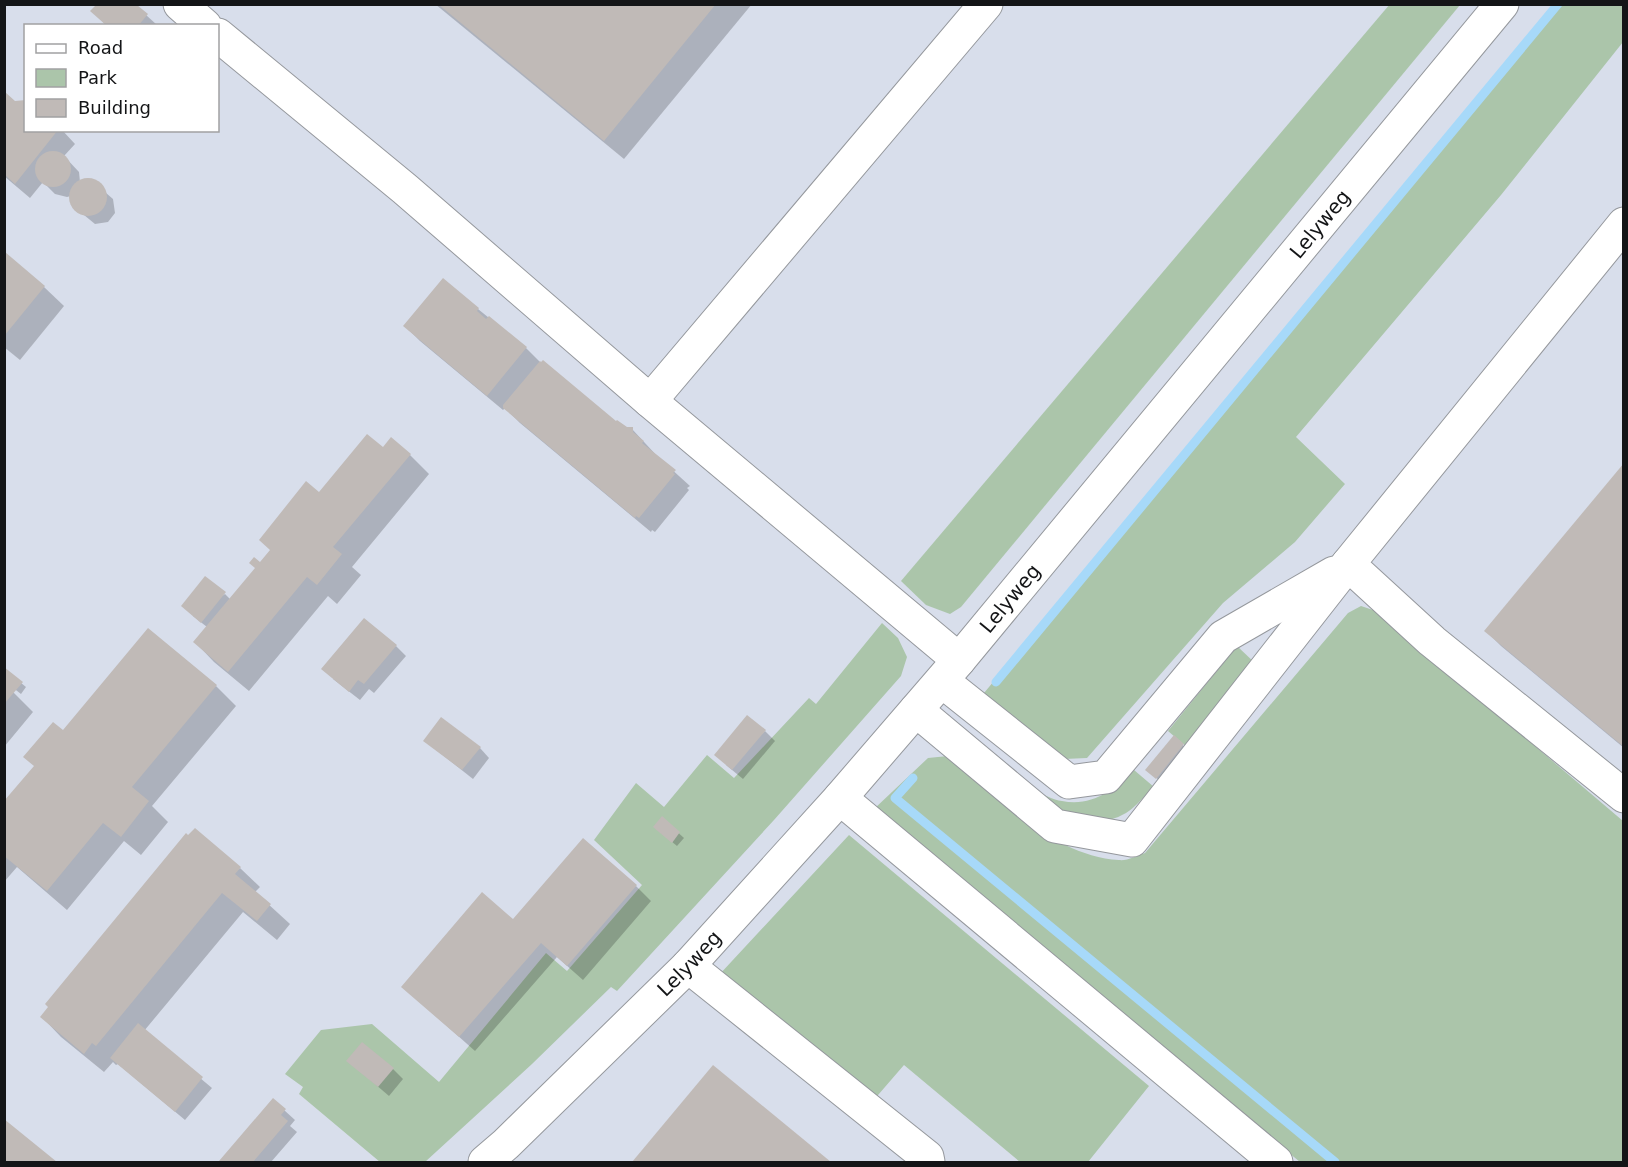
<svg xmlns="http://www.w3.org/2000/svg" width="1628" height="1167" font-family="'DejaVu Sans',sans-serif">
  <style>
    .built { fill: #d8deeb; fill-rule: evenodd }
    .green { fill: #abc5aa }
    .shadow { fill: #0003 }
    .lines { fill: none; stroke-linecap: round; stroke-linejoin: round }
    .stream { stroke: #a7d9f9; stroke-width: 9 }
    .building { fill: #c0bab7 }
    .minor-casing { stroke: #95989d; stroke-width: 35 }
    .minor { stroke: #fff; stroke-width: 33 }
    .labels { text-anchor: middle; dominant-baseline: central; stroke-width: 6; stroke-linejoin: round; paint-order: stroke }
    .street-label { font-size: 20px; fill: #141517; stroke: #fff }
  </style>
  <rect width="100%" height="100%" fill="#e8ebf0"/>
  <!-- built -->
  <path class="built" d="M5 5H1623V1162H5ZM26 26H218V130H26Z"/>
  <!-- green -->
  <g class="green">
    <polygon points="1390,4 1460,5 961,607 950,614 926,605 901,581"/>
    <polygon points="1558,5 1623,5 1623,42 1501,195 1296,437 1345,484 1295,542 1223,603 1087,758 1064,759 1001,713 984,693"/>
    <path d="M1361 606 1376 611 1623 821V1162H1300L874 809 928 758 948 756C997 796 1053 856 1119 860 1127 861 1137 856 1145 853L1348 613Z"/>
    <polygon points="882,623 898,638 907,657 901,676 774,820 617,991 611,987 532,1064 425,1162 380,1162 299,1094 303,1087 285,1074 321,1030 372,1024 439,1082 546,953 567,971 642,885 594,840 636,783 664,807 707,755 734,778 809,698 816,704"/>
    <polygon points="1237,646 1257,665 1188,748 1168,731"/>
    <path d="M1134 770 1154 787C1145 795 1136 807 1126 813 1091 833 1063 815 1035 791 1043 794 1053 800 1062 801 1092 807 1114 790 1134 770Z"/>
    <polygon points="849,835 1149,1086 1088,1162 1020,1162 904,1065 872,1102 719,975"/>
  </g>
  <!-- shadow -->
  <g class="shadow">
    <polygon points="98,4 134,4 157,25 107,26 92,11"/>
    <polygon points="435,4 752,4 624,159"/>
    <polygon points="4,94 15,102 26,130 62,130 75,144 64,156 79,172 80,182 91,180 113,199 115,213 108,222 95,224 73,206 71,196 67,197 55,194 43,182 30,198 4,176"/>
    <polygon points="4,254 44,287 64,306 20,360 4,347"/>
    <polygon points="478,309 526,348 542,364 616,423 627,429 632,429 658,457 690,486 687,488 689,490 655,532 652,530 651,532 520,423 505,408 503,410 420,341 405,326"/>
    <polygon points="384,449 410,455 429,474 352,567 361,575 337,604 328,596 249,691 214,662 195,642 207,627 193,616 225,594 230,599 319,494"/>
    <polygon points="1624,466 1624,748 1501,646 1486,631"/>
    <polygon points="396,646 406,656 374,693 369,689 360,700 333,679"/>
    <polygon points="4,669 26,687 21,694 12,687 10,689 33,712 4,747"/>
    <polygon points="216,686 236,706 152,806 168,822 141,855 124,841 67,910 17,867 4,882 4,803"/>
    <polygon points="765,731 775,741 743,779 726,765"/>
    <polygon points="1174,737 1188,750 1161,782 1152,774"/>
    <polygon points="425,741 480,748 489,758 473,779"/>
    <polygon points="662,818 684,838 677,846 660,832"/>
    <polygon points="240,868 260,887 255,892 290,924 277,940 243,912 144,1031 212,1088 185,1120 118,1064 116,1065 113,1062 104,1072 61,1037 42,1017"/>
    <polygon points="636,886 651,901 583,980 557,957 475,1051 403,987 513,921"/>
    <polygon points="348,1061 393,1069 403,1079 389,1096"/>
    <polygon points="713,1067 829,1162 634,1162"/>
    <polygon points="273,1100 295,1120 290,1126 297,1132 271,1162 223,1162 221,1160"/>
    <polygon points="4,1121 55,1162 4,1162"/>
  </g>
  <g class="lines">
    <!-- stream -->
    <g class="stream">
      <polyline points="996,682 1558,4"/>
      <polyline points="913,778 895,798 1335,1162"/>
    </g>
  </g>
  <!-- building -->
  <g class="building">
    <polygon points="438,4 716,4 604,141"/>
    <polygon points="96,5 137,5 148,14 138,26 107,26 90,11"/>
    <polygon points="5,92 15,101 26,100 26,130 58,130 15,184 5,175"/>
    <circle cx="53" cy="169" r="18"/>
    <circle cx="88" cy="197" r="19"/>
    <polygon points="5,252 45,286 5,335"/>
    <polygon points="443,278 479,308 477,311 486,319 489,316 527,347 487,396 403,326"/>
    <polygon points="543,360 616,421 617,420 627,427 633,427 633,432 644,441 642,443 676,470 673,473 675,474 639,518 636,516 635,518 503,408 503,405 540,361 541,362"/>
    <polygon points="367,434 383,447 391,437 411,454 333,547 342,554 317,585 307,577 228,672 193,642 255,568 249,563 254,557 260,562 270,550 259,540 306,481 319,492"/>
    <polygon points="1624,463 1624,747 1484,631"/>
    <polygon points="205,576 226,592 201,623 181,606"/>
    <polygon points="364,618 397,645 364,684 358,680 349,692 321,669"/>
    <polygon points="148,628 217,685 132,787 149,801 121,837 103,823 47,891 4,856 4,801 34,766 23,757 53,722 63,730"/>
    <polygon points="4,667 23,682 4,704"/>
    <polygon points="747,715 766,730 732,770 714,755"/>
    <polygon points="441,717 481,747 462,770 423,741"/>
    <polygon points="1174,735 1184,744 1156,779 1145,770"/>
    <polygon points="662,816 680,832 672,843 653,827"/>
    <polygon points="195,828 241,867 235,874 271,904 257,921 222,893 96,1046 92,1043 84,1054 40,1017 48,1007 45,1004 186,833 188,835"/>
    <polygon points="583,838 637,885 567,966 541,943 459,1037 401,987 482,892 513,919"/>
    <polygon points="138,1023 203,1077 175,1112 110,1058"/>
    <polygon points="362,1042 394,1068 378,1087 346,1061"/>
    <polygon points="713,1065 831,1162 632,1162"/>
    <polygon points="273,1098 286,1109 281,1115 288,1121 253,1162 222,1162 219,1161"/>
    <polygon points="4,1119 57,1162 4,1162"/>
  </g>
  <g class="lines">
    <!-- minor casing -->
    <g class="minor-casing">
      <g id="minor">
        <polyline points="180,4 205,26"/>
        <polyline points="218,35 405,189 650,401 959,660"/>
        <polyline points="1624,224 1348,564 1432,641 1624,796"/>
        <polyline points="650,401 986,4"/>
        <polyline points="942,681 1069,782 1106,777 1223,637 1334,573"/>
        <polyline points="916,710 1055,826 1132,840 1348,564"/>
        <polyline points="840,798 1276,1162"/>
        <polyline points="688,966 927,1157 928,1162"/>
        <path id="s1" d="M485 1162 506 1144 688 966 840 798 959 660 1502 4"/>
      </g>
    </g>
    <!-- minor -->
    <use href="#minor" class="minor"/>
  </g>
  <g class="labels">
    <!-- street labels -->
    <g class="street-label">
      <text stroke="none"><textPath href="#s1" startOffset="1257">Lelyweg</textPath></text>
      <text stroke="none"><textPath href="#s1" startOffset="771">Lelyweg</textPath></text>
      <text stroke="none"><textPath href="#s1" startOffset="285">Lelyweg</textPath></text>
    </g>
  </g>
  <!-- border -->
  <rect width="1628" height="1167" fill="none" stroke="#141517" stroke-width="12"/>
  <!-- legend -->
  <rect x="24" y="24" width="195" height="108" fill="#ffffff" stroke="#a1a1a2" stroke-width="1.5"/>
  <rect x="36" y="44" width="30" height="9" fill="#ffffff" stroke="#a1a1a2" stroke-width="1.5"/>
  <text x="78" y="54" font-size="18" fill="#141517">Road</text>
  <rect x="36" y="69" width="30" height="18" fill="#abc5aa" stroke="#a1a1a2" stroke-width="1.5"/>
  <text x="78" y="84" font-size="18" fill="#141517">Park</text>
  <rect x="36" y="99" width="30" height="18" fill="#c0bab7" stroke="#a1a1a2" stroke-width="1.5"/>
  <text x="78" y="114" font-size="18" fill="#141517">Building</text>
</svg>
